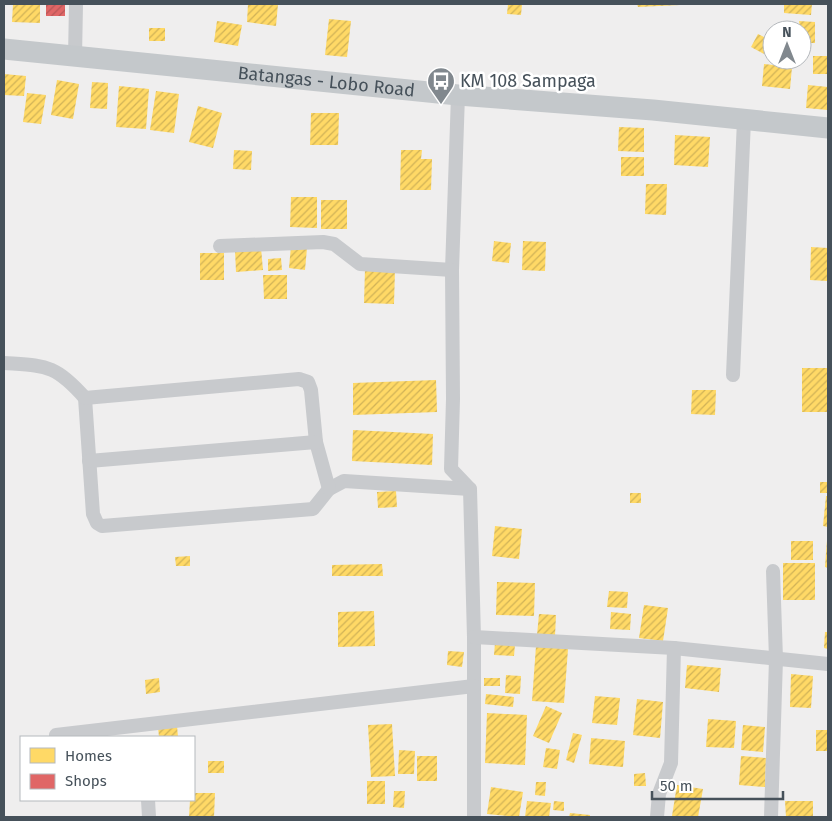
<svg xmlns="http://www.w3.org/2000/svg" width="832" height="821" font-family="'Fira Sans',sans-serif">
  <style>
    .homes { fill: url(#homes-hatch) }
    .shops { fill: url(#shops-hatch) }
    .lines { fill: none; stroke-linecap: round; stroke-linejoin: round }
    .street { stroke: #c8cacd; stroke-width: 14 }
    .primary { stroke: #c4c8cb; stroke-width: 21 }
    .labels { text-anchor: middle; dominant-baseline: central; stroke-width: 5; stroke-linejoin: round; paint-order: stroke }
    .poi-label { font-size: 18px; fill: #46515a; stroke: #fff; text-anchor: start }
    .street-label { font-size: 18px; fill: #46515a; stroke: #fff }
  </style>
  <defs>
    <pattern id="homes-hatch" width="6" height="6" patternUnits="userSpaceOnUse" patternTransform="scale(1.25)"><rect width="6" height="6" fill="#ffd966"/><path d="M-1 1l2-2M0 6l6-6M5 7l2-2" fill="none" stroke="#d0b257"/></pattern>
    <pattern id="shops-hatch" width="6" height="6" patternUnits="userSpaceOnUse" patternTransform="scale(1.25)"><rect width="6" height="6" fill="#e06666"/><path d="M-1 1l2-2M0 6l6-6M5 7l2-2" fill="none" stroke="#b75657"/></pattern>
  </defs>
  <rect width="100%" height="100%" fill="#efeeee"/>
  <!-- homes -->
  <g class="homes">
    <polygon points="13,4 40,4 40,23 12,22"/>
    <polygon points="248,4 278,4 276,26 247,22"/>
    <polygon points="508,4 522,4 521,15 507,14"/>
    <polygon points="637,4 680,4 680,5 638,7"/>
    <polygon points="784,4 812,4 811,15 784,13"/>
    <polygon points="329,19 351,21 347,57 325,55"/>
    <polygon points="217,21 242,25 238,46 214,42"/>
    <polygon points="799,21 815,22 815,43 802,43"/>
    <rect x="149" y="28" width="16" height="13"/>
    <polygon points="758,34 772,41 772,48 768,56 751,47"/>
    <rect x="813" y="56" width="15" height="18"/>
    <polygon points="764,64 792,67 790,89 762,86"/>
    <polygon points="4,74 26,76 24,96 4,95"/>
    <polygon points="57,80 79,84 73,119 51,115"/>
    <polygon points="92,82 108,83 107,109 90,108"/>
    <polygon points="808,85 828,87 828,110 806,108"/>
    <polygon points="119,86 149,89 146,129 116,127"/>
    <polygon points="156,91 179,94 174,133 150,130"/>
    <polygon points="27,93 46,95 41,124 23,122"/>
    <polygon points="198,106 222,113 213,148 189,142"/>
    <polygon points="311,113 339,113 338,145 310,145"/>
    <polygon points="619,127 644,128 644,152 618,151"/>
    <polygon points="675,135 710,137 708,167 674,165"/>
    <polygon points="234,150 252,151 251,170 233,169"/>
    <polygon points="401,150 422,150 421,159 432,159 431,190 400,190"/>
    <rect x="621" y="157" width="23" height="19"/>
    <polygon points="646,184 667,184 666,215 645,214"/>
    <polygon points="291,197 317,197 317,228 290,227"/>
    <rect x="321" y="200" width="26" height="29"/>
    <polygon points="494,241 511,243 509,263 492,261"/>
    <polygon points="523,241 546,242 545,271 522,270"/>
    <polygon points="291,246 307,248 305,270 289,268"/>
    <polygon points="811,247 828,248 827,281 810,280"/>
    <polygon points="261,248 263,270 236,272 235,250"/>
    <rect x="200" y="253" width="24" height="27"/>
    <polygon points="281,258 282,270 268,271 268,259"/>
    <polygon points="365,269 395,270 394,304 364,303"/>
    <polygon points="263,275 287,275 287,299 264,299"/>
    <rect x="802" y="368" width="26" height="44"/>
    <polygon points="436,380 437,412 353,415 353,383"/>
    <polygon points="692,390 716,390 715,415 691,414"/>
    <polygon points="353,430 433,434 432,465 352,461"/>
    <rect x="820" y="482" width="8" height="11"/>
    <polygon points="396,491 397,507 378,508 377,492"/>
    <rect x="630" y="493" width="11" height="10"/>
    <polygon points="826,496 828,496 828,527 823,526"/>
    <polygon points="495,526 522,529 519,559 492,556"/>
    <polygon points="827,540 828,540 828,568 825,567"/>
    <rect x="791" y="541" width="22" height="19"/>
    <polygon points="190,556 190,566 176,566 175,557"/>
    <rect x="783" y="563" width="32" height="37"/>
    <polygon points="382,564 383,576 332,576 332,565"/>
    <polygon points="497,582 535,583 534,616 496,615"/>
    <polygon points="609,591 628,592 627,608 607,607"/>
    <polygon points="644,605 668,608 663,641 639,638"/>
    <polygon points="374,611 375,646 338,647 338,612"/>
    <polygon points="611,612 631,614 630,630 610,629"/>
    <polygon points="539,614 556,615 555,636 537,635"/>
    <polygon points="825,632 828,632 828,649 824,648"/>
    <polygon points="495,643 515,644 514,656 494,655"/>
    <polygon points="536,646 568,649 564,703 532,701"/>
    <polygon points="448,651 464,652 462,667 447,665"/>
    <polygon points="687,665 721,668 719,692 685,688"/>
    <polygon points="791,674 813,676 811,708 790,707"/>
    <polygon points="506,675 521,676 520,694 505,693"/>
    <polygon points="159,678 160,692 146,694 145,680"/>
    <rect x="484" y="678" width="16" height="8"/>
    <polygon points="486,694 514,697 513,707 485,704"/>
    <polygon points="595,696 620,698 617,725 592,723"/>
    <polygon points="637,699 663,702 660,738 633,735"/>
    <polygon points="546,706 562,713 549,743 533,736"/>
    <polygon points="487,713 527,715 525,765 485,763"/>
    <polygon points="708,719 736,721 734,748 706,747"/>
    <polygon points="392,724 395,776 371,777 368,725"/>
    <polygon points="743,725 765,727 763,752 741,750"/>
    <polygon points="177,726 178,737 159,737 158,727"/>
    <rect x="816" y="730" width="12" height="21"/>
    <polygon points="573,733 582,735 574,763 566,760"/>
    <polygon points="591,738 625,741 623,767 589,764"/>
    <polygon points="546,748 560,750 557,769 543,767"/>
    <polygon points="399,750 415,751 414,774 398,774"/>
    <rect x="417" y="756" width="20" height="25"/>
    <polygon points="741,756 766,758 765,787 739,785"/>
    <rect x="208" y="761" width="16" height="12"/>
    <polygon points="645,773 646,786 634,786 634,774"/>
    <rect x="367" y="781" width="18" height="23"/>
    <polygon points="536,782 546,782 545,796 535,795"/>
    <polygon points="677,785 703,789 698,817 672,816"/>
    <polygon points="491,787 523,792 519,817 487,814"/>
    <polygon points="394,791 405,791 404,808 393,807"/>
    <polygon points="194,793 215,793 214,817 189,817 190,800 194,800"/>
    <polygon points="527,801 551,803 549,817 525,817"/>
    <polygon points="554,801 564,802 564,811 553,810"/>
    <polygon points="785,801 813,801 813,817 786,817"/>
    <polygon points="570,813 590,815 590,817 569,817"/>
  </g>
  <!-- shops -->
  <rect class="shops" x="46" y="4" width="19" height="12"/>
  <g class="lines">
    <!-- street -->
    <g class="street">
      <polyline points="75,57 76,4"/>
      <polyline points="458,95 452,270 453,399 451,469 470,489 474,637 474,817"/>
      <polyline points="220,246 323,242 334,244 360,264 452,270"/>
      <path d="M4 363C46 366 55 364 85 398L93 514 97 523 102 526 313 509 329 489 344 481 470 489"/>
      <polyline points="733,375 744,120"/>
      <polyline points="85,398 299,379 308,382 311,390 316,442 329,489"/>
      <polyline points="89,461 316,442"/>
      <polyline points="474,637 674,648 828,664"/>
      <polyline points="56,735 474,686"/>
      <polyline points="148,800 149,817"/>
      <polyline points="657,817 659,794 671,763 674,648"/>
      <polyline points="771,817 776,659 773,571"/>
    </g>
    <!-- primary -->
    <path class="primary" id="s1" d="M4 49 458 95 653 110 828 128"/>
  </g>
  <!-- icons -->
  <defs>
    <g id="bus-pin" transform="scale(1.4375)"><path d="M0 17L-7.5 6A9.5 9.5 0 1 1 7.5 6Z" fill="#81888e" stroke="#fff"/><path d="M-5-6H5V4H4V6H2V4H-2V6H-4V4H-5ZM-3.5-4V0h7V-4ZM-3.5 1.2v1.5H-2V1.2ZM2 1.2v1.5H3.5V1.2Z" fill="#fff"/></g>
  </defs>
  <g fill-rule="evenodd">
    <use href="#bus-pin" x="441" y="81"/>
  </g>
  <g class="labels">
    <!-- poi labels -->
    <g class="poi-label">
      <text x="460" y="81">KM 108 Sampaga</text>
    </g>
    <!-- street labels -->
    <g class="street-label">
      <text stroke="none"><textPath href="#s1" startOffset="324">Batangas - Lobo Road</textPath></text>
    </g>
  </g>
  <!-- border -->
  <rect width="832" height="821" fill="none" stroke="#46515a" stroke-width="10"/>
  <!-- legend -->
  <rect x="20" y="736" width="175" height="65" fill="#ffffff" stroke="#b5b9bd"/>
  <rect x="30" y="748" width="25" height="15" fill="#ffd966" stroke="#b5b9bd"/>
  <text x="65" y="761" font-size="15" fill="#46515a">Homes</text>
  <rect x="30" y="774" width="25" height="15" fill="#e06666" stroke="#b5b9bd"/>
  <text x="65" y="786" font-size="15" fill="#46515a">Shops</text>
  <!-- north arrow -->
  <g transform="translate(787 45)"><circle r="24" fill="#ffffff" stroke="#b5b9bd"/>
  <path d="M0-4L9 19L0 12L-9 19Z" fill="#81888e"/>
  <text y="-8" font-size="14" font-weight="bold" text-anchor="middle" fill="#46515a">N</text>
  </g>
  <!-- scale -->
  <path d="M652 791v8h131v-8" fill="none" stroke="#46515a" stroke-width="2.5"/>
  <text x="660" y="791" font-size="15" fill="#46515a" stroke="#ffffff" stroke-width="4" paint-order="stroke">50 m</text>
</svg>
